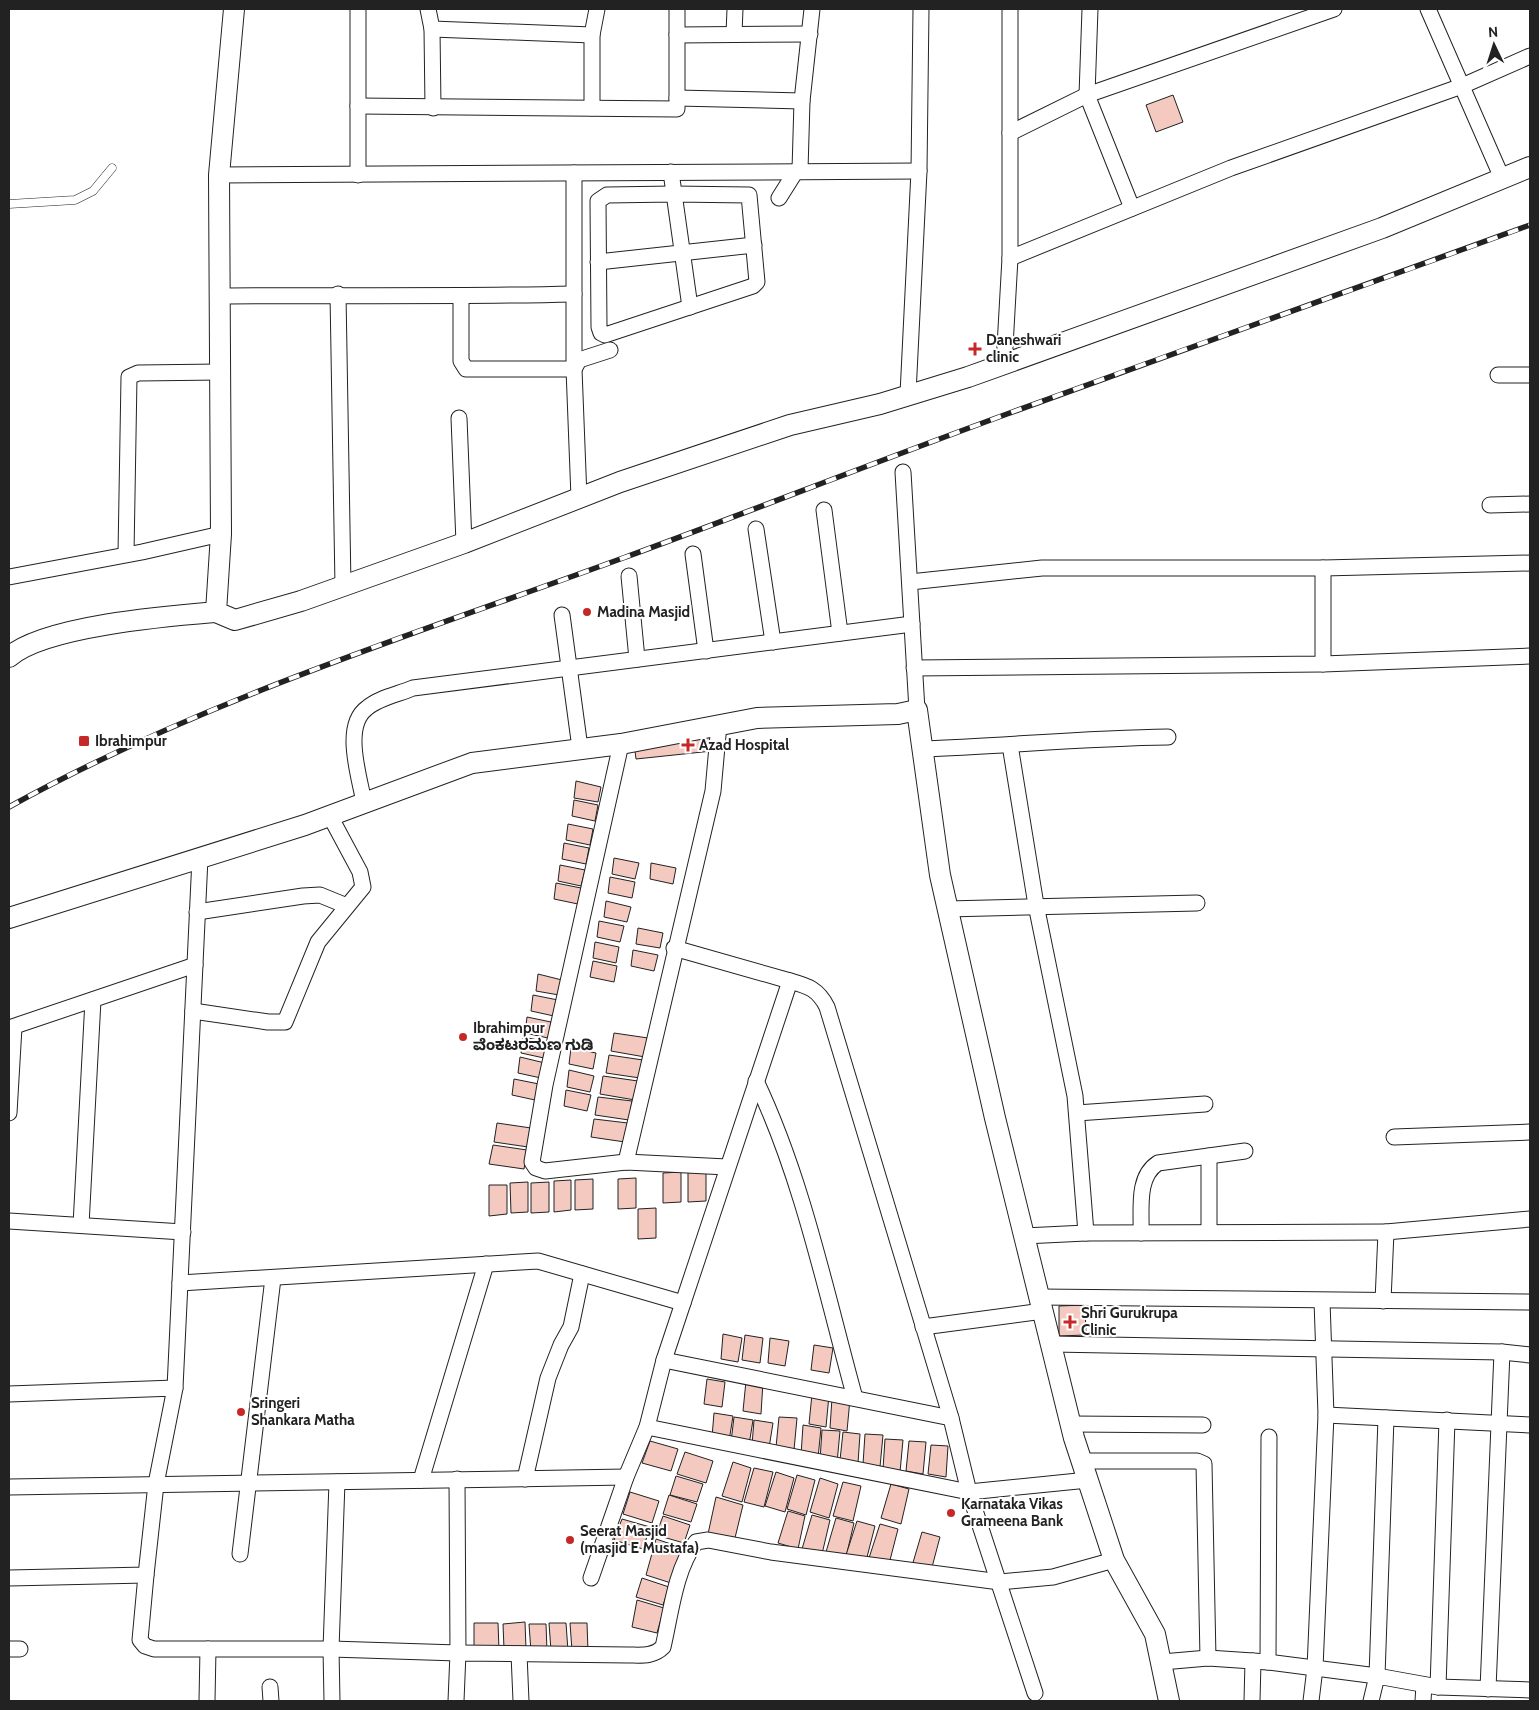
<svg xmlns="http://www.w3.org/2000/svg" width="1539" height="1710" font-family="Cabin,'Noto Sans Kannada',sans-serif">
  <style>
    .building { fill: #f3c9c0; stroke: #222 }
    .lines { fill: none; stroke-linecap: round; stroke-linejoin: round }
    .lane-casing { stroke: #222; stroke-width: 9 }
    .street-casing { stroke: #222; stroke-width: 17 }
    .secondary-casing { stroke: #222; stroke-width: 22 }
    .lane { stroke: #fff; stroke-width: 8 }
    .street { stroke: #fff; stroke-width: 15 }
    .secondary { stroke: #fff; stroke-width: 20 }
    .rail-casing { stroke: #222; stroke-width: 5.5 }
    .rail { stroke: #fff; stroke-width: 4; stroke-dasharray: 11; stroke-linecap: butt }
    .poi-dot { fill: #c62828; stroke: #fff; stroke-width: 2 }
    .labels { text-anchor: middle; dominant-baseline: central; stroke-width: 4; stroke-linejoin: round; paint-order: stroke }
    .poi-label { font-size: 15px; font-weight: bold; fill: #222; stroke: #fff; text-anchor: start }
  </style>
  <rect width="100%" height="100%" fill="#fff"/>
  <!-- building -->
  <g class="building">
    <polygon points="1173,95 1183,122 1156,132 1146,105"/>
    <polygon points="710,734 712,751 636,759 634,743"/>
    <polygon points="576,781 601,787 598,802 574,798"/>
    <polygon points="574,800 598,805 595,821 572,816"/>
    <polygon points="568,824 593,829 590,845 566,840"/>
    <polygon points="564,843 589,848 586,864 562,859"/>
    <polygon points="614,858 639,863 635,879 612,874"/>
    <polygon points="651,863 676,868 673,884 650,879"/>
    <polygon points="560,865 585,870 581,886 558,881"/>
    <polygon points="610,877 635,882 632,898 608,893"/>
    <polygon points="556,883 581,888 578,904 554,899"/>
    <polygon points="606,901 631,907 627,922 604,917"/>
    <polygon points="599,921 624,926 620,942 597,937"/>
    <polygon points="638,928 663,933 660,948 636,944"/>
    <polygon points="595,942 619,947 616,963 593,958"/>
    <polygon points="633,950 658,955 654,971 631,966"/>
    <polygon points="593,961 617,966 614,982 590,977"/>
    <polygon points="538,974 562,980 559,995 536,991"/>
    <polygon points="533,995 558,1000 554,1016 531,1011"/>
    <polygon points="527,1017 551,1022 548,1038 525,1033"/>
    <polygon points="614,1033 648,1038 645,1057 611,1051"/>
    <polygon points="523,1037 548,1042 544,1058 521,1053"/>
    <polygon points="571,1048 596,1053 593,1069 569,1064"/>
    <polygon points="609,1055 643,1060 640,1078 606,1073"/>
    <polygon points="520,1057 545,1063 541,1078 518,1073"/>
    <polygon points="569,1070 594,1076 590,1092 567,1087"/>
    <polygon points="603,1076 638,1081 635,1100 600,1094"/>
    <polygon points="514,1079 539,1084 535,1100 512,1095"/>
    <polygon points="566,1090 591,1095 587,1111 564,1106"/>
    <polygon points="598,1097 632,1101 629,1120 595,1115"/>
    <polygon points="594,1119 628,1123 625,1142 591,1137"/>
    <polygon points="497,1123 531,1128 528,1147 494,1142"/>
    <polygon points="493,1145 527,1150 524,1169 489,1164"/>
    <polygon points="706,1171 706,1201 688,1202 688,1172"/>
    <polygon points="681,1172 681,1202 663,1203 663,1173"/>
    <polygon points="636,1178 636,1208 618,1209 618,1179"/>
    <polygon points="593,1179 593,1209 575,1210 575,1180"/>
    <polygon points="571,1180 571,1210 554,1212 554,1181"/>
    <polygon points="528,1182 528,1212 511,1213 510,1183"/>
    <polygon points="549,1182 549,1212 531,1213 531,1183"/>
    <polygon points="489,1185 507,1185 507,1214 489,1216"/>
    <polygon points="656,1208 656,1238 638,1239 638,1209"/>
    <polygon points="1085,1305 1086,1335 1059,1336 1059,1306"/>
    <polygon points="723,1334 742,1338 738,1362 721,1359"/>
    <polygon points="745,1335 763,1338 760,1363 742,1360"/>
    <polygon points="770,1338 789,1341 785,1366 768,1363"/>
    <polygon points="814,1345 833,1348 829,1373 811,1370"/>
    <polygon points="707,1379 725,1382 722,1407 704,1404"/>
    <polygon points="746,1381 763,1382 761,1414 743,1411"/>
    <polygon points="812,1394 829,1395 826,1427 809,1424"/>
    <polygon points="832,1398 850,1399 847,1431 830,1428"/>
    <polygon points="714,1413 733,1416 729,1441 712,1437"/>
    <polygon points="734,1417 753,1420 749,1445 731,1442"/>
    <polygon points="779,1417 797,1418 794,1450 776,1447"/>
    <polygon points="754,1420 773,1423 769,1448 752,1445"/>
    <polygon points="803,1425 821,1428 818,1458 801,1455"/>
    <polygon points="822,1430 840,1431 837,1463 820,1460"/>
    <polygon points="843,1432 860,1434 858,1463 840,1460"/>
    <polygon points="865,1434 883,1435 880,1467 863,1464"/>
    <polygon points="885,1439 903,1440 900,1472 883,1469"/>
    <polygon points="650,1441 678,1449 671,1471 642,1463"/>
    <polygon points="909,1441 926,1442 923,1474 906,1471"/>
    <polygon points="931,1445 948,1446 946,1477 928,1474"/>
    <polygon points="685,1452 713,1461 706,1483 677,1474"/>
    <polygon points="733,1462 751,1468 742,1502 722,1496"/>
    <polygon points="754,1468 773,1472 764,1507 744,1502"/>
    <polygon points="776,1472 794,1478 785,1512 765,1506"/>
    <polygon points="797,1475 815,1480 806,1515 787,1509"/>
    <polygon points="676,1476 703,1484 697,1502 670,1495"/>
    <polygon points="820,1478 838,1484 829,1518 810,1512"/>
    <polygon points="843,1482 861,1486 853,1521 833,1516"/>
    <polygon points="891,1484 909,1489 901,1524 881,1518"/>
    <polygon points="630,1492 659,1501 652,1523 623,1514"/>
    <polygon points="669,1495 697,1504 691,1522 663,1514"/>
    <polygon points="716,1497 743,1505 734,1542 708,1534"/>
    <polygon points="788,1511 805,1516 798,1549 778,1543"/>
    <polygon points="812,1515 830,1520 822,1554 802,1549"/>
    <polygon points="663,1516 690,1525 684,1543 656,1535"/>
    <polygon points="836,1518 854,1523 846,1557 826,1552"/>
    <polygon points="622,1519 650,1527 643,1549 614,1540"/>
    <polygon points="857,1521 875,1526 866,1561 846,1555"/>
    <polygon points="880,1524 898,1529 889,1564 869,1558"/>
    <polygon points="922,1532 940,1537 931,1571 912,1566"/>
    <polygon points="656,1539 683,1548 671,1583 646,1575"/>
    <polygon points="642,1578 669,1587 663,1605 636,1597"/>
    <polygon points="637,1600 664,1608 657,1633 632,1627"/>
    <polygon points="525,1622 526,1649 504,1649 503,1624"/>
    <polygon points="474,1623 498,1623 499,1650 474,1649"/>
    <polygon points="549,1623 566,1623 568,1651 551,1651"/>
    <polygon points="570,1623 587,1623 588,1651 572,1651"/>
    <polygon points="529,1624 546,1624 547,1651 531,1652"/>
  </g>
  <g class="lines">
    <!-- lane casing -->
    <g class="lane-casing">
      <polyline id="lane" points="9,204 75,200 93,191 112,168"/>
    </g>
    <!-- street casing -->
    <g class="street-casing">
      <g id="street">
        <polyline points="358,9 358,175"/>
        <polyline points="428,9 432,29 433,108"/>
        <polyline points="1090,9 1087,95 1132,208"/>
        <polyline points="1428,9 1502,178"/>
        <polyline points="432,29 592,35"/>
        <polyline points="734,34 735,9"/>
        <polyline points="677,35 810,34"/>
        <polyline points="677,98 802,101"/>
        <polyline points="358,106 677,109 677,9"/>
        <polyline points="592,108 592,35 597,9"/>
        <polyline points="1010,133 1087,95 1334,9"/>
        <polyline points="671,172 690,307"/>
        <polyline points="574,173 574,369 579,498"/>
        <polyline points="219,175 919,171"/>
        <polygon points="673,194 749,195 757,282 753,286 605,335 601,333 599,327 598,201 607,195"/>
        <polyline points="779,198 796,171 800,170 802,101 812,9"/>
        <polyline points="1010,258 1231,168 1462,86 1530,56"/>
        <polyline points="598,262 754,245"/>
        <polyline points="338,294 343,586"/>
        <path d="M220 296C338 295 456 297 574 294"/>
        <polyline points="461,297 461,361 466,369 574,369 579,360 610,350"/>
        <polyline points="1004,364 1010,258 1010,9"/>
        <polyline points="1498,375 1530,375"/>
        <polyline points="908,394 919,171 921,9"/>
        <polyline points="459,418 464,543"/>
        <polyline points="903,472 917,710"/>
        <polyline points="1490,505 1530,504"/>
        <polyline points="824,510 840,633"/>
        <polyline points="756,529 773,642"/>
        <polyline points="126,554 129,377 138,373 220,372"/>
        <polyline points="693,554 706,651"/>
        <polyline points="629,576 637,659"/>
        <polyline points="9,577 142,552 221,534"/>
        <polyline points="910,582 1042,568 1323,568 1530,563"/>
        <polyline points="562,615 580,748"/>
        <polyline points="1323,664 1323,568"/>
        <polyline points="914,668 1323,664 1530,656"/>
        <polyline points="621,744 545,1085 532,1162 536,1168 545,1171 626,1162 727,1167"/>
        <polyline points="1010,745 1036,905 1075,1096 1086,1233"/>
        <path d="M922 749C1004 746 1086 738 1168 737"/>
        <path d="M364 803C360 778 342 726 367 708 378 698 399 694 413 688L912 624"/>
        <polyline points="947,909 1197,903"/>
        <polyline points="197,912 303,896 320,895 347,906"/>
        <polyline points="674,948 790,981"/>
        <polyline points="193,1011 268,1022 285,1022 318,942 363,887 360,872 330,816"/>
        <polyline points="9,1028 195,965"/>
        <path d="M756 1081C803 1180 826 1293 855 1398"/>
        <polyline points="9,1113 14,1027"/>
        <polyline points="1077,1113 1205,1104"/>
        <polyline points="1394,1137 1530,1132"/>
        <polyline points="626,1162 713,791 719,724"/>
        <polyline points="9,1221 183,1232"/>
        <polyline points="81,1225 93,1000"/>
        <polyline points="1209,1232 1209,1156"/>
        <path d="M1141 1233C1142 1210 1136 1177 1158 1163L1245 1151"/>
        <polyline points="1024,1236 1086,1233 1386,1232"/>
        <polyline points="180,1283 538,1261 683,1303"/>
        <polyline points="1039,1297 1530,1302"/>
        <polyline points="1383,1301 1386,1232 1530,1219"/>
        <polyline points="923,1327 1043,1311"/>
        <polyline points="1052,1344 1502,1352 1530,1355"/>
        <polyline points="664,1360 951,1418"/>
        <polyline points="175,1388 200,858"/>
        <polyline points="9,1394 175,1388 156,1484 146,1575 9,1578"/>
        <polyline points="1326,1415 1530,1425"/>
        <polyline points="1071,1424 1203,1425"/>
        <polyline points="647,1427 969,1492 1088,1480"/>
        <polyline points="1082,1461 1197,1461 1204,1464 1208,1658"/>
        <polyline points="525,1479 548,1378 561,1345 571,1327 582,1274"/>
        <polyline points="421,1480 486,1264"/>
        <polyline points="9,1487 626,1477"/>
        <polyline points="240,1554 273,1278"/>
        <polyline points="146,1575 140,1640 145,1646 154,1649 331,1649 458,1653 457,1479"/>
        <path d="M591 1578 626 1477 647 1427 664 1360 790 981C808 986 818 989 827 1007L951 1418 969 1492 1035 1693"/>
        <polyline points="9,1649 20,1649"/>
        <polyline points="519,1654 521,1701"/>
        <polyline points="1162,1662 1208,1658 1268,1662 1377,1676 1386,1418"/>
        <polyline points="1268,1662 1269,1437"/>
        <polyline points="270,1687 271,1701"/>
        <polyline points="1438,1687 1447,1420"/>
        <polyline points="1488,1689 1502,1352"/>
        <polyline points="207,1701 208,1649"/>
        <polyline points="332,1701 331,1649 337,1482"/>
        <path d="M456 1701 458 1653 628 1655C641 1655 653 1657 663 1647 671 1613 675 1570 696 1542L708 1540 771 1552 1000 1582 1053 1577 1114 1560"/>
        <polyline points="1252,1701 1253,1661"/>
        <polyline points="1311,1701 1315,1668 1326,1415 1322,1301"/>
        <polyline points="1371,1701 1377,1676 1438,1687 1530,1690"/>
        <polyline points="1423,1701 1424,1685"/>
      </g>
    </g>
    <!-- secondary casing -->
    <g class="secondary-casing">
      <g id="secondary">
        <polyline points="234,9 219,175 221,534 216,612 235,620 301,601 464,543 620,482 790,425 880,404 968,377 1382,228 1530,167"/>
        <path d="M9 657C44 626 168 616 216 612"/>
        <polyline points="9,918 305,825 472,763 621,744 757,718 898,714 917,710 940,875 995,1118 1074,1438 1114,1560 1155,1634 1169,1701"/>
      </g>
    </g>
    <!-- lane -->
    <use href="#lane" class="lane"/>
    <!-- street -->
    <use href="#street" class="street"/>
    <!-- secondary -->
    <use href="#secondary" class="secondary"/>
    <!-- rail casing -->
    <g class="rail-casing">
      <path id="rail" d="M9 807C200 701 418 633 623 558 751 511 878 461 1007 414 1181 350 1356 289 1530 225"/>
    </g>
    <!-- rail -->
    <use href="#rail" class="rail"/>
  </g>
  <!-- markers -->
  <g class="poi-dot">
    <path d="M972.5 341.5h5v5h5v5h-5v5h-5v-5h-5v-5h5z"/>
    <circle cx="587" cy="612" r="5"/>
    <rect x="78" y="735" width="12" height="12" rx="2.5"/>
    <path d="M685.5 737.5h5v5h5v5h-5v5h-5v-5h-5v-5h5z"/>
    <circle cx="463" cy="1037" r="5"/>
    <path d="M1067.5 1314.5h5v5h5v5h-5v5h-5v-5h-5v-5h5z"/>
    <circle cx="241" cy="1412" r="5"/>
    <circle cx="951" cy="1513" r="5"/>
    <circle cx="570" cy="1540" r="5"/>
  </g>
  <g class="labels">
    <!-- poi labels -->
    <g class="poi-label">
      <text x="986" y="340">Daneshwari<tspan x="986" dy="17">clinic</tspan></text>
      <text x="597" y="612">Madina Masjid</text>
      <text x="95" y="741">Ibrahimpur</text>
      <text x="699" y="745">Azad Hospital</text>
      <text x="473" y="1028">Ibrahimpur<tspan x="473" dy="17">ವೆಂಕಟರಮಣ ಗುಡಿ</tspan></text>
      <text x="1081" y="1313">Shri Gurukrupa<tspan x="1081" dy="17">Clinic</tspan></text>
      <text x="251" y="1403">Sringeri<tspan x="251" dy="17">Shankara Matha</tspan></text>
      <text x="961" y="1504">Karnataka Vikas<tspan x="961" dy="17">Grameena Bank</tspan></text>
      <text x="580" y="1531">Seerat Masjid<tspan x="580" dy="17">(masjid E Mustafa)</tspan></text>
    </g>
  </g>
  <!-- border -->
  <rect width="1539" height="1710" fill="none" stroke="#222222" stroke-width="20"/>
  <!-- north arrow -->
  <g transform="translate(1494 45) rotate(356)" stroke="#ffffff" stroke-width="4" paint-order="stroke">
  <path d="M0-4L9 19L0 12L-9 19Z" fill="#222222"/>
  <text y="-8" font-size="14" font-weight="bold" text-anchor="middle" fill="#222222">N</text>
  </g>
</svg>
